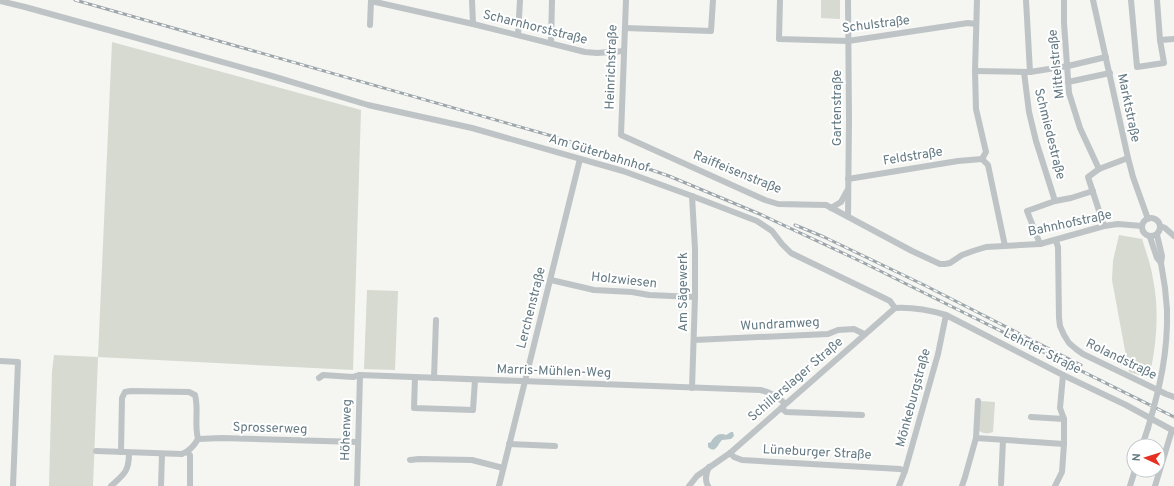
<svg xmlns="http://www.w3.org/2000/svg" width="1174" height="486" font-family="Overpass,sans-serif">
  <style>
    .green { fill: #d6dad0 }
    .water { fill: #b5c4c6 }
    .lines { fill: none; stroke-linecap: round; stroke-linejoin: round }
    .minor { stroke: #bec3c6; stroke-width: 6 }
    .rail-casing { stroke: #9da6aa; stroke-width: 3 }
    .rail { stroke: #fff; stroke-width: 1.5; stroke-dasharray: 4.5; stroke-linecap: butt }
    .minor-bridge { stroke: #bec3c6; stroke-width: 6 }
    .labels { text-anchor: middle; dominant-baseline: central; stroke-width: 4; stroke-linejoin: round; paint-order: stroke }
    .street-label { font-size: 13px; fill: #647a83; stroke: #fff }
  </style>
  <rect width="100%" height="100%" fill="#f5f5f1"/>
  <!-- green -->
  <g class="green">
    <polygon points="821,0 840,0 840,19 821,18"/>
    <polygon points="112,42 361,110 353,370 98,357 93,486 49,486 52,372 54,355 98,357"/>
    <path d="M1119 235 1142 239C1146 252 1151 265 1153 279 1159 309 1157 339 1151 369L1139 375 1129 372 1112 280 1113 261Z"/>
    <polygon points="367,290 398,291 395,370 364,369"/>
    <path d="M980 401 995 402 993 432C987 434 983 434 978 430Z"/>
  </g>
  <!-- water -->
  <path class="water" d="M731 432H733L734 436 731 439 722 440C717 445 716 454 708 447V443L711 442C714 436 720 432 726 435Z"/>
  <g class="lines">
    <!-- minor -->
    <g class="minor">
      <polyline points="472,0 473,24"/>
      <polyline points="626,0 621,135 765,200 778,204 826,205 912,251 940,264 945,264 950,263 962,255 973,251 986,247 1040,244 1104,226 1118,224 1142,226"/>
      <polyline points="780,0 779,39 848,41 968,23 976,24"/>
      <polyline points="977,0 975,71 976,109 986,152 982,159"/>
      <polyline points="1026,0 1030,72"/>
      <polyline points="1064,0 1064,23 1069,93 1080,128 1099,169"/>
      <polyline points="1093,0 1128,158 1133,177 1148,219"/>
      <polyline points="1131,0 1137,67 1164,63 1160,40 1157,0"/>
      <polyline points="0,1 25,7 112,31 272,76 368,105 472,128 623,171 692,196 757,221 772,231 782,244 791,253 882,297 890,301 895,308"/>
      <polyline points="371,1 473,24 585,52 597,53 624,51"/>
      <polyline points="370,25 371,0"/>
      <polyline points="625,28 711,31 713,0"/>
      <polyline points="518,35 520,0"/>
      <polyline points="1160,40 1174,39"/>
      <polyline points="551,43 552,0"/>
      <polyline points="975,71 1030,72 1068,66 1106,57"/>
      <polyline points="1024,72 1029,112 1036,141 1055,201"/>
      <polyline points="1068,82 1110,73"/>
      <polyline points="982,159 988,165 1005,246"/>
      <polyline points="848,179 958,161 982,159"/>
      <polyline points="831,208 841,202 847,191"/>
      <polyline points="848,216 849,119 848,0"/>
      <circle cx="1151" cy="227" r="9"/>
      <polyline points="1104,226 1088,177 1099,169 1128,158"/>
      <polyline points="1160,226 1165,228 1174,236"/>
      <polyline points="1157,235 1162,256 1161,263 1165,288 1167,310"/>
      <polyline points="1150,237 1157,258 1161,263"/>
      <polyline points="1056,241 1058,247 1059,318 1060,326 1064,335 1069,343 1076,349 1083,354 1166,394 1174,397"/>
      <polyline points="1040,244 1027,211 1055,201 1071,198 1093,191"/>
      <polyline points="551,280 594,290 632,292 649,295 695,297"/>
      <path d="M895 308C913 307 929 310 946 315L1063 375 1126 405 1174 431"/>
      <polyline points="694,340 828,334 838,330 854,329 864,334"/>
      <polyline points="0,361 18,362 13,486"/>
      <polyline points="415,377 414,408 473,410 475,380"/>
      <path d="M319 378 323 375 353 377 360 375 760 390C770 392 778 396 785 404"/>
      <polyline points="434,378 436,320"/>
      <polyline points="692,388 695,297 695,249 692,196"/>
      <polyline points="781,408 786,412 862,415"/>
      <polyline points="1031,417 1064,419"/>
      <polyline points="976,438 1064,444"/>
      <polyline points="509,444 555,446"/>
      <polyline points="1142,446 1148,428"/>
      <path d="M96 451 182 454C190 451 194 446 198 439L222 438 358 442"/>
      <path d="M121 452 122 398 125 392 131 391 189 392 195 395C199 409 194 424 198 439"/>
      <polyline points="187,452 190,455 190,486"/>
      <polyline points="730,453 734,457 742,460 900,469 905,471"/>
      <polyline points="410,460 419,459 472,460 503,468"/>
      <polyline points="1001,484 1003,440"/>
      <path d="M111 486C124 474 129 472 129 453"/>
      <polyline points="161,486 162,454"/>
      <polyline points="357,486 360,375"/>
      <polyline points="499,486 580,159"/>
      <polyline points="689,486 697,476 730,453 895,308"/>
      <path d="M708 486C704 479 706 473 709 467"/>
      <polyline points="899,486 905,471 938,354 946,315"/>
      <polyline points="962,486 965,477 976,438 978,401"/>
      <polyline points="1055,486 1062,472 1064,444 1064,419 1060,408 1063,375"/>
      <polyline points="1130,486 1135,470"/>
      <polyline points="1155,486 1172,430"/>
    </g>
    <!-- rail casing -->
    <g class="rail-casing">
      <g id="rail">
        <polyline points="75,0 559,138 669,176 762,215 862,262 1174,417"/>
        <polyline points="795,225 824,237 924,285 1081,365"/>
      </g>
    </g>
    <!-- rail -->
    <use href="#rail" class="rail"/>
    <!-- minor-bridge -->
    <path class="minor-bridge" d="M1148 428C1160 387 1168 353 1167 310"/>
  </g>
  <g class="labels">
    <!-- street labels -->
    <g class="street-label">
      <text transform="translate(876 25) rotate(-7)">Schulstraße</text>
      <text transform="translate(535 28) rotate(14)">Scharnhorststraße</text>
      <text transform="translate(1057 64) rotate(-96)">Mittelstraße</text>
      <text transform="translate(612 67) rotate(-88)">Heinrichstraße</text>
      <text transform="translate(838 108) rotate(-90)">Gartenstraße</text>
      <text transform="translate(1128 108) rotate(78)">Marktstraße</text>
      <text transform="translate(1049 134) rotate(76)">Schmiedestraße</text>
      <text transform="translate(599 154) rotate(17)">Am Güterbahnhof</text>
      <text transform="translate(913 157) rotate(-9)">Feldstraße</text>
      <text transform="translate(737 173) rotate(22)">Raiffeisenstraße</text>
      <text transform="translate(1070 224) rotate(-12)">Bahnhofstraße</text>
      <text transform="translate(624 281) rotate(6)">Holzwiesen</text>
      <text transform="translate(684 292) rotate(-90)">Am Sägewerk</text>
      <text transform="translate(532 308) rotate(-76)">Lerchenstraße</text>
      <text transform="translate(780 325) rotate(-3)">Wundramweg</text>
      <text transform="translate(1042 352) rotate(27)">Lehrter Straße</text>
      <text transform="translate(1121 360) rotate(26)">Rolandstraße</text>
      <text transform="translate(554 372) rotate(2)">Marris-Mühlen-Weg</text>
      <text transform="translate(796 380) rotate(-41)">Schillerslager Straße</text>
      <text transform="translate(914 398) rotate(-75)">Mönkeburgstraße</text>
      <text transform="translate(270 429) rotate(2)">Sprosserweg</text>
      <text transform="translate(347 430) rotate(-88)">Höhenweg</text>
      <text transform="translate(817 453) rotate(3)">Lüneburger Straße</text>
    </g>
  </g>
  <!-- north arrow -->
  <g transform="translate(1146 458) rotate(274)"><circle r="19" fill="#ffffff" stroke="#c1cacd"/>
  <path d="M0-3L7 15L0 10L-7 15Z" fill="#e53022"/>
  <text y="-6" font-size="11" font-weight="bold" text-anchor="middle" fill="#647a83">N</text>
  </g>
</svg>
